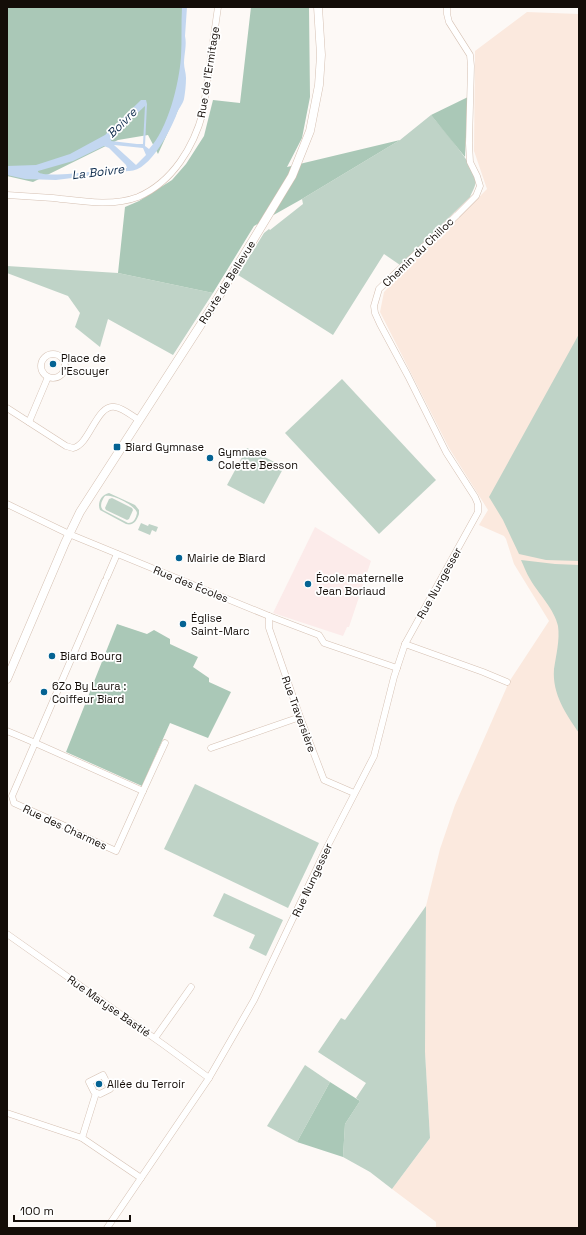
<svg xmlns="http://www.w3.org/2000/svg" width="586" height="1235" font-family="'Space Grotesk',sans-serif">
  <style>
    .built { fill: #fbe9de }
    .education { fill: #fcebea }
    .green { fill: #bfd3c7; fill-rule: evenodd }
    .forest { fill: #aac8b7 }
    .water { fill: #c3d7f0; fill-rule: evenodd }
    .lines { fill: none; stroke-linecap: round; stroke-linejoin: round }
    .minor-casing { stroke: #d5c0b2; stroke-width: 7 }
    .tertiary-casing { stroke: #d5c0b2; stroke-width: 9 }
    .minor { stroke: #fff; stroke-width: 6 }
    .tertiary { stroke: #fff; stroke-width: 8 }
    .poi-dot { fill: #056393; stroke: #fff; stroke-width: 1.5 }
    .labels { text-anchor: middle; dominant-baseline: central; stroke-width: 3.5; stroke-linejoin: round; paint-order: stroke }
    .street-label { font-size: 11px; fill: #140d08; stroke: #fff }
    .poi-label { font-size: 11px; fill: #140d08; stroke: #fff; text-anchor: start }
    .water-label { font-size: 12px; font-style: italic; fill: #0d2b4c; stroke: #fff }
  </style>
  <rect width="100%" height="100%" fill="#fdf9f6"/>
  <!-- built -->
  <polygon class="built" points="527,12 579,14 579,1228 436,1228 436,1222 392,1189 430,1138 425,1053 426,906 440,849 455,805 509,682 549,621 514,564 506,539 504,536 479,525 488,510 449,448 380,312 384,292 487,189 474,151 475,51"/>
  <!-- education -->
  <polygon class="education" points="315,527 371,561 349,627 347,627 343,636 273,613"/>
  <!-- green -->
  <g class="green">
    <path d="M431 115C441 127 475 166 476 179 476 186 472 192 470 197L400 265 384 254 333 335 238 275 264 233 269 229 270 230 303 204 302 199 400 140Z"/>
    <polygon points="7,266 118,273 213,293 173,355 108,319 100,347 75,327 80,313 68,296 7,273"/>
    <polygon points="579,334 579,561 546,560 519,554 503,520 489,497"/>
    <polygon points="342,379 436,480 379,534 285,433"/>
    <polygon points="247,448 284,467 264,504 227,485"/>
    <path d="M109 493 135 505 139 510V514C137 520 134 526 126 524L100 510C97 503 101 495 109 493ZM105 496C113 494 136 506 137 513 136 518 134 523 128 523L103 510C99 506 102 500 105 496Z"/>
    <polygon points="112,498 132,508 133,510 129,519 127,520 106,510 105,508 109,499"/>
    <polygon points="141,523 148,526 149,524 158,527 156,532 152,530 150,535 138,530"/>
    <path d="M521 560 555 564 579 565V733C566 714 552 694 554 669 556 655 560 640 558 626 555 610 538 593 530 579 526 573 524 566 521 560Z"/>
    <polygon points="195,784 319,843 288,908 164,849"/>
    <polygon points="224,893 283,920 266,956 249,948 255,935 213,916"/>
    <polygon points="426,906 425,1052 430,1138 392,1189 370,1172 343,1157 345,1124 360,1101 356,1098 366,1083 318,1052 341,1018 345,1020"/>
    <polygon points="305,1065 330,1082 297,1142 267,1126"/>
  </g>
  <!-- forest -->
  <g class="forest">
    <polygon points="7,7 186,7 179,108 158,154 148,135 118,140 33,182 7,176"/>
    <polygon points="251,7 309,7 310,97 302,138 287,167 400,140 302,199 254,226 213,293 118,273 125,207 139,201 172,180 186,164 204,136 213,100 240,103"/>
    <polygon points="468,97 465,157 431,115"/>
    <polygon points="117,624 147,634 154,630 170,639 170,644 198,657 193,667 209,678 209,682 231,692 208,738 170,723 142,786 66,752"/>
    <polygon points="330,1082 360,1101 345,1124 343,1157 297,1142"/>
  </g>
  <!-- water -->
  <path class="water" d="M182 7H187L185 36C187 45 184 54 184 63 184 68 186 73 186 78 186 85 185 93 184 99 183 104 178 109 177 113 171 130 149 173 128 171L56 180 25 179 7 175V166L36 165 70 154 105 135 141 100H146L147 104 145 146 149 149C168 129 179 84 181 57 182 40 181 24 182 7ZM145 106 143 144H137L111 141 113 136ZM114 145 143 148 146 155 136 165ZM104 146 109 148 126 165 127 168C113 169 45 179 38 172V171L73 161Z"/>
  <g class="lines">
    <!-- minor casing -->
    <g class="minor-casing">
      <g id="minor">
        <path d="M7 195C22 196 38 197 53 198 80 201 112 207 138 197 173 182 194 146 203 112L218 7"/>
        <circle cx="53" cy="366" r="12"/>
        <path d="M7 408 66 446 73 448C90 445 96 404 115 407 123 408 132 416 139 420"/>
        <polyline points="29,422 48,377"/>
        <polyline points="7,504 69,534 269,616 319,635 324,643 397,668"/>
        <polyline points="107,577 117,554"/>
        <polyline points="269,616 269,628 300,717 324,780 354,793"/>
        <polyline points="405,644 483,672 507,682"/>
        <path d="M7 731C19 736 31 741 42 746L143 791 116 851 70 830 67 827 14 803 12 796C43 724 75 652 105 581"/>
        <polyline points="211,748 300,717"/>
        <polyline points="143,791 165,743"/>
        <polyline points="7,934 164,1045 209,1078"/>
        <polyline points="155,1038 191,987"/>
        <polygon points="103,1075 110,1089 100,1094 94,1092 89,1082"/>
        <polyline points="7,1113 82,1138 141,1178"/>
        <polyline points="82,1138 96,1093"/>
        <polyline points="107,1228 209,1078 254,1000 325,851 374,756 394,677 405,644 478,512 478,504 475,497 446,452 408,376 380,324 375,313 374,306 379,289 457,215 476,196 480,186 477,176 470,162 469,143 471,66 470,55 449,22 447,14 447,7"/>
      </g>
    </g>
    <!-- tertiary casing -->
    <g class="tertiary-casing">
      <polyline id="tertiary" points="7,679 65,543 80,512 216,301 292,176 310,131 319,85 321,55 318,7"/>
    </g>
    <!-- minor -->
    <use href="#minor" class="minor"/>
    <!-- tertiary -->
    <use href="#tertiary" class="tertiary"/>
  </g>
  <!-- markers -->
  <g class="poi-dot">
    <circle cx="53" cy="364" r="4"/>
    <rect x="113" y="443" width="8" height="8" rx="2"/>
    <circle cx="210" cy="458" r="4"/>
    <circle cx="179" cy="558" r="4"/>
    <circle cx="308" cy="584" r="4"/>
    <circle cx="183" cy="624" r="4"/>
    <circle cx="52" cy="656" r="4"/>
    <circle cx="44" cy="692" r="4"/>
    <circle cx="99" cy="1084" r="4"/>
  </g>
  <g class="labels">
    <!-- street labels -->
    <g class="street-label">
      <text transform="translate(208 72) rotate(-81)">Rue de l’Ermitage</text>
      <text transform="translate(418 252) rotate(-44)">Chemin du Chilloc</text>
      <text transform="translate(227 282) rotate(-58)">Route de Bellevue</text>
      <text transform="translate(439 583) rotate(-61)">Rue Nungesser</text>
      <text transform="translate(191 584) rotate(22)">Rue des Écoles</text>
      <text transform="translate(299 714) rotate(70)">Rue Traversière</text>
      <text transform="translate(65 827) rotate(25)">Rue des Charmes</text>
      <text transform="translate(312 880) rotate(-65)">Rue Nungesser</text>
      <text transform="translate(109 1006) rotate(35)">Rue Maryse Bastié</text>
    </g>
    <!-- poi labels -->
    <g class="poi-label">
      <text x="61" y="358">Place de<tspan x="61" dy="13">l’Escuyer</tspan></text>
      <text x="125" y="447">Biard Gymnase</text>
      <text x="218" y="452">Gymnase<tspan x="218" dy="13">Colette Besson</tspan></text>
      <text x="187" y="558">Mairie de Biard</text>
      <text x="316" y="578">École maternelle<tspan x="316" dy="13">Jean Boriaud</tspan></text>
      <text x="191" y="618">Église<tspan x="191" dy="13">Saint-Marc</tspan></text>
      <text x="60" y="656">Biard Bourg</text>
      <text x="52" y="686">6Zo By Laura :<tspan x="52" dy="13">Coiffeur Biard</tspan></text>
      <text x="107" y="1084">Allée du Terroir</text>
    </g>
    <!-- water labels -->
    <g class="water-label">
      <text transform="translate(122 123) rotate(-45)">Boivre</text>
      <text transform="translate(98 172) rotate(-7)">La Boivre</text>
    </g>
  </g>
  <!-- border -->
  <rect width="586" height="1235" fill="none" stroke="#140d08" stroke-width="16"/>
  <!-- scale -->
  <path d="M14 1215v6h116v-6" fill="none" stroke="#140d08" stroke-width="2"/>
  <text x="20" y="1215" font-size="12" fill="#140d08" stroke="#ffffff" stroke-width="3" paint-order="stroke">100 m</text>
</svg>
